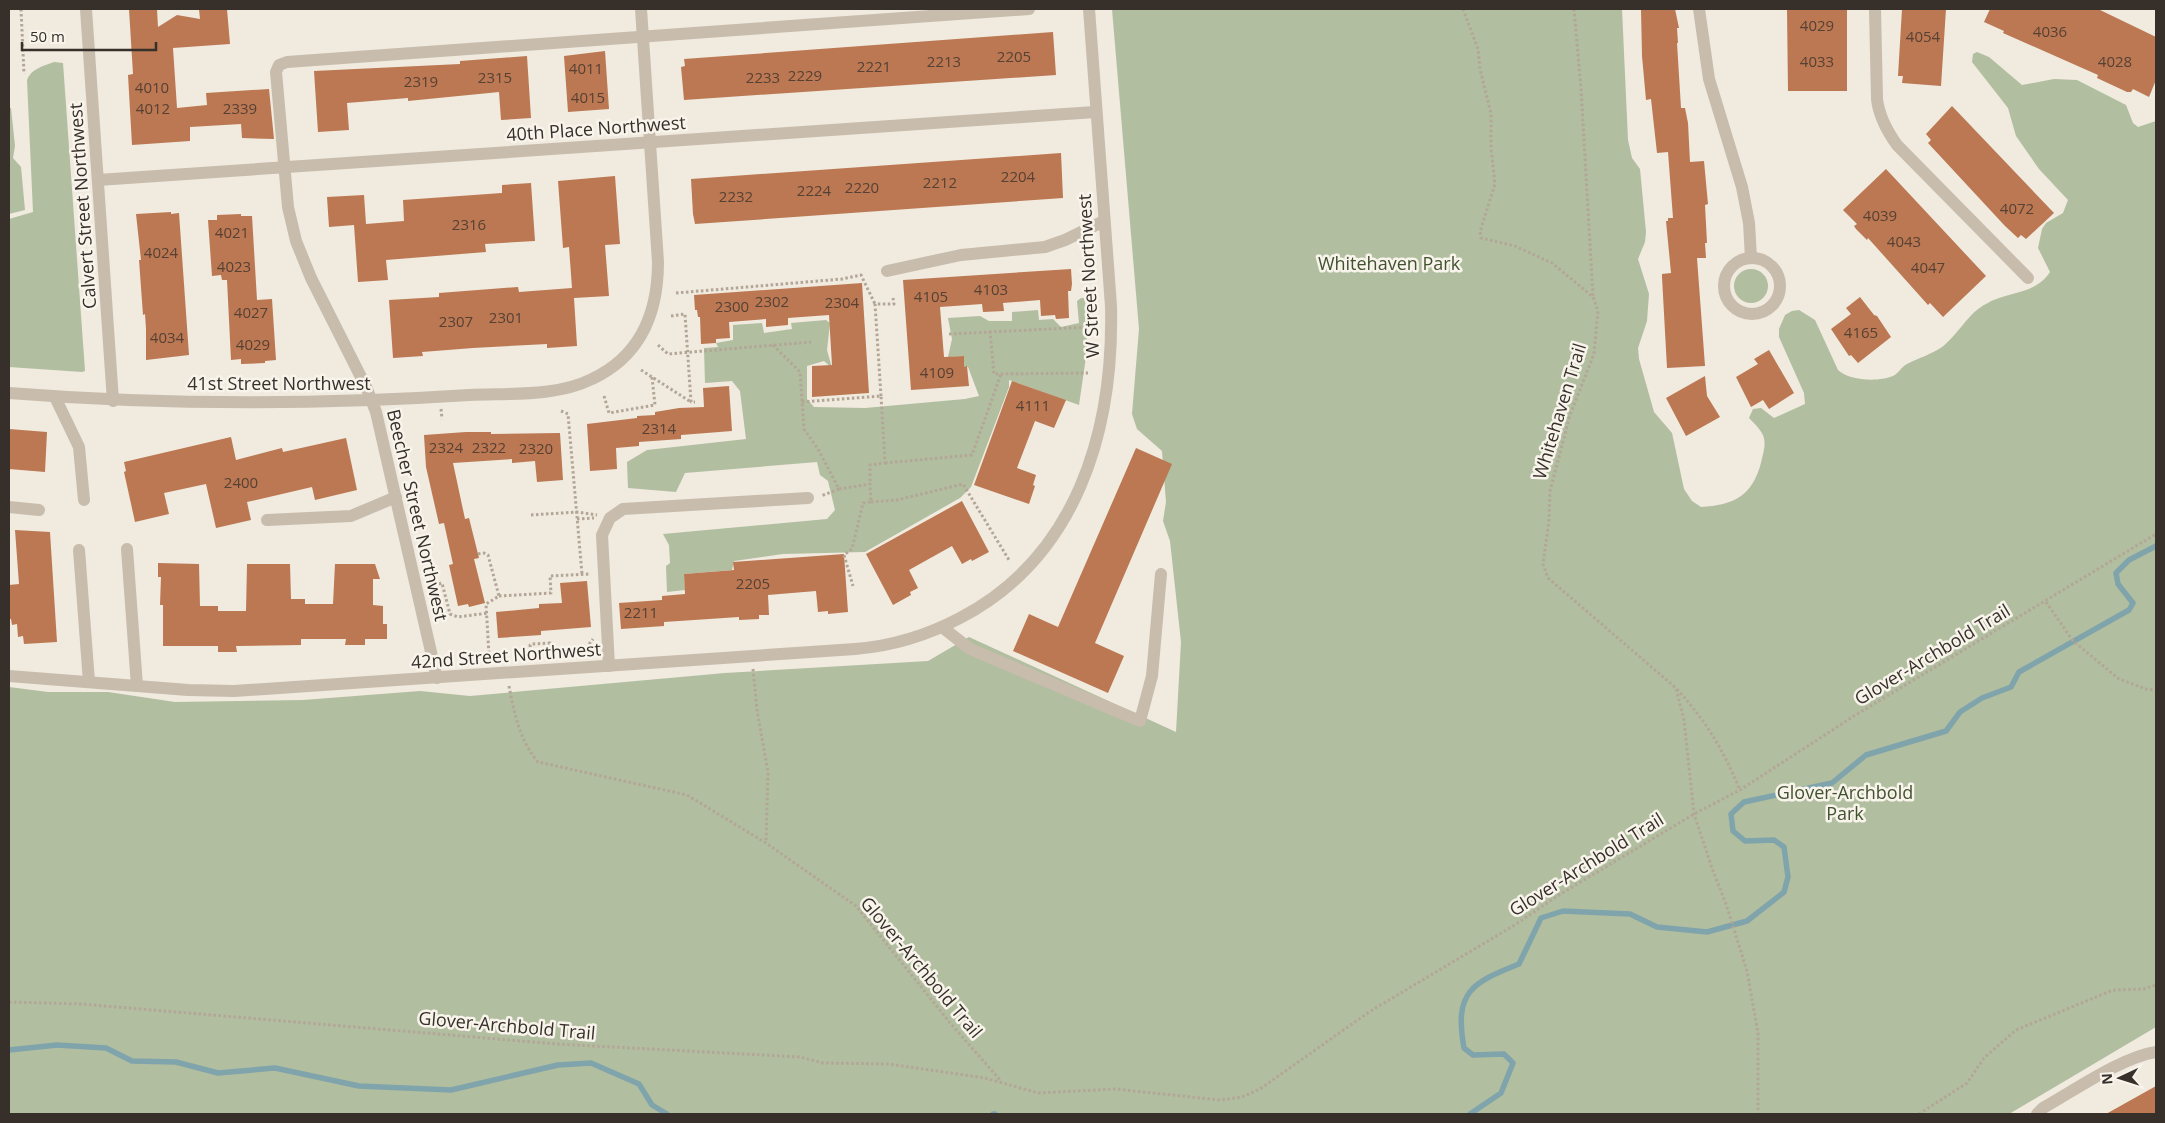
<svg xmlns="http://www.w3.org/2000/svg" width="2165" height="1123" font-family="'Open Sans',sans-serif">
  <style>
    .green { fill: #b1bea0 }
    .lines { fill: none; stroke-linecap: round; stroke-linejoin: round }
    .stream { stroke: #80a4ab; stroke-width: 5.5 }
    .building { fill: #bb7852 }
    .path { stroke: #b3a696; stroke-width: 3; stroke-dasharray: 2.5 2.5; stroke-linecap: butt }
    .minor { stroke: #c8bcac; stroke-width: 12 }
    .labels { text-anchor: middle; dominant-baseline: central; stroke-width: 5; stroke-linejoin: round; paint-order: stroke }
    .number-label { font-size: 15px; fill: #574134 }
    .street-label { font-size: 18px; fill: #362f2a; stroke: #f8f4eb }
    .park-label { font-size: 18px; fill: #425230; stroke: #f8f4eb }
  </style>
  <rect width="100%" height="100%" fill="#f0eadf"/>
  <!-- green -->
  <g class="green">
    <path d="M1112 9H1622L1628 140 1632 158 1640 169 1646 232 1645 242 1638 259 1649 294 1647 321 1638 348 1639 359 1654 412 1672 433 1684 489 1692 501 1701 507C1734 505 1752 496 1761 463 1767 439 1767 436 1749 418L1753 409 1761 408 1774 418 1805 404 1804 393 1779 337V329L1785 315 1792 311 1799 310 1815 320 1838 370C1849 381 1879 382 1893 376 1899 373 1901 367 1907 364 1919 358 1932 354 1942 347 1958 335 1968 313 1986 304 2007 291 2034 296 2050 272L2038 248 2042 229 2046 223 2063 213 2068 200 2039 169 2016 136 2008 108 1972 62 1973 54 1977 52 1989 57 2022 85 2054 79 2077 80 2126 105 2133 123 2138 127 2156 121V1027L2009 1114H9V687L48 692H108L175 702 303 700 420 691 470 696 725 673 928 661 969 637 1176 732 1181 642 1170 541 1163 521 1166 502 1162 451 1137 429 1132 414 1139 329Z"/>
    <path d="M54 62 63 63 85 371 82 372 9 367V219L33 212 27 80C31 69 43 66 54 62Z"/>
    <polygon points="9,108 11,108 15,146 13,158 21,167 25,210 9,214"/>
    <circle cx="1751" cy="286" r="17"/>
    <polygon points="1081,298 1085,298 1087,350 1079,405 1009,380 1009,387 971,487 960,498 865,552 783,554 734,561 732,570 684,574 685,590 667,592 666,566 670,563 669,545 663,534 827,519 835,510 828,481 820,475 817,462 685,473 676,492 628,488 627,462 647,450 746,439 740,391 732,381 705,383 704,348 718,347 716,343 733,340 733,325 762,323 764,333 792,329 791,323 826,320 830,323 827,350 832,368 824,361 807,366 807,399 814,407 865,408 965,399 979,396 968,367 964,367 964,356 948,357 952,339 948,318 980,316 989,321 1012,321 1012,312 1038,310 1039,320 1053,319 1061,327 1079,323 1077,301"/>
  </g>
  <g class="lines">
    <!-- stream -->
    <g class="stream">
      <polyline points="9,1050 57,1045 106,1048 132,1061 176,1062 218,1073 275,1068 359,1086 451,1090 558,1065 591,1063 639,1084 652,1105 667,1114"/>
      <polyline points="993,1114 995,1114"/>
      <path d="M1470 1114 1501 1093 1513 1063 1504 1054 1473 1055 1464 1048C1454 992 1471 983 1519 964L1541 918 1563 911 1630 914 1657 927 1707 932 1747 921 1784 892 1788 877 1784 847 1774 840 1745 841 1733 831 1731 814 1744 802 1832 783 1866 755 1946 731 1960 712 1982 698 2011 687 2019 672 2129 610 2133 603 2118 584 2116 573 2129 560 2156 546"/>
    </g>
  </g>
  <!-- building -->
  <g class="building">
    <polygon points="129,9 157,9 158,27 177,15 200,19 199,9 227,9 230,44 173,48 177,108 207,105 206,93 269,89 274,139 242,138 241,124 190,127 190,141 132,145 128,75 133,74"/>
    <polygon points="1641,9 1675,9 1679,28 1677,28 1678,43 1677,43 1681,108 1685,108 1688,123 1690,162 1704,161 1708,204 1705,205 1707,243 1705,243 1706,258 1697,258 1705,366 1667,368 1662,277 1662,274 1671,273 1666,221 1668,221 1668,218 1673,218 1668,152 1657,153 1651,99 1646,100 1642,56"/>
    <polygon points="1787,9 1847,9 1847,91 1788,91"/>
    <polygon points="1902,9 1946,9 1941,86 1902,83 1903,76 1898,76"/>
    <polygon points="1990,9 2098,9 2156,37 2156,80 2149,97 2133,89 2131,92 2127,92 2097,78 2098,75 2003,33 2004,31 1984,22"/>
    <polygon points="1053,32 1056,75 684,100 681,67 685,66 684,59"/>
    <polygon points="605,51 609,109 568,112 564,56"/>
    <polygon points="527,56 531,118 501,120 499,92 408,101 408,98 347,103 349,130 318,132 314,71 460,64 460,61"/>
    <polygon points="1952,106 2054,213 2026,239 2021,235 2018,238 2005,226 1928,143 1931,140 1926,134"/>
    <polygon points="1061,153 1063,198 695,224 693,214 691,179"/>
    <polygon points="1886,169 1986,276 1943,317 1930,303 1928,305 1868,238 1867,240 1856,229 1854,226 1857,224 1843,210"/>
    <polygon points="615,176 620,244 605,245 609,296 574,298 577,346 547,348 547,344 473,348 422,352 423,356 393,358 389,300 439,297 439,293 518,287 519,292 572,288 569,247 563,248 558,181"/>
    <polygon points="531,183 535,241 485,244 486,252 386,260 388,280 358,282 354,225 329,227 327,197 364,195 366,224 404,221 403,200 502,193 502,185"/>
    <polygon points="171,212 171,214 179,213 189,355 146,360 146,329 145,314 143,315 139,260 141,260 136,214"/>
    <polygon points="241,214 241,216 252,216 257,300 272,299 276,360 265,361 265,363 241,364 241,359 231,360 227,280 222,280 221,275 212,276 208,220 217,220 217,215"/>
    <polygon points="1071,269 1072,284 1071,291 1068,291 1069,318 1056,319 1055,315 1041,316 1040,300 1003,303 1004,311 983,312 982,304 940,307 944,357 964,356 964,367 967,366 969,386 911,390 903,280"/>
    <polygon points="862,283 869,393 812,397 812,366 832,365 829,315 788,318 788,325 766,327 766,319 729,322 730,338 716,339 716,343 701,344 700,317 698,317 697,310 695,310 694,295"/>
    <polygon points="1860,297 1874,315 1877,316 1891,337 1858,363 1851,355 1849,356 1831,329 1851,314 1846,308"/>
    <polygon points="1769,350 1794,393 1769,409 1763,400 1751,407 1736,377 1758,364 1754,359"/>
    <polygon points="1705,376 1707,396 1720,417 1686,436 1666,398"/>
    <polygon points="1012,381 1066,400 1054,428 1035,421 1017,468 1036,475 1033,485 1035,486 1029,504 974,485"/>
    <polygon points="729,386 732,431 681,435 681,439 639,442 639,446 616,448 617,469 590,471 587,424 637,418 637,416 655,415 655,412 679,408 704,407 703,388"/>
    <polygon points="9,429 47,432 45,472 9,469"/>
    <polygon points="466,432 491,432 491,434 560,433 563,480 537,482 535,461 512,463 512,459 453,463 465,519 469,518 479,558 474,559 485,603 469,607 468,604 458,606 449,565 453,564 444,523 439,524 426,467 424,435"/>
    <polygon points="231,437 236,460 282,448 283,452 346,438 357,490 315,500 312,487 247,502 251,520 216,528 206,484 164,493 169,514 135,522 124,472 126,471 124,462"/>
    <polygon points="1136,448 1172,464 1095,643 1124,656 1108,693 1013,651 1029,614 1058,627"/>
    <polygon points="962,501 989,552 972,561 971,559 962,564 952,546 909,570 918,588 910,592 911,595 893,605 866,554"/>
    <polygon points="15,530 50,532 57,642 24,644 23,636 18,637 17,624 12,625 11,619 9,619 9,585 19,584"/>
    <polygon points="844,554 848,612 828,614 828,611 818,612 816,591 768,595 769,615 759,615 759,619 739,620 739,617 664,622 664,626 621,629 619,603 662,600 662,596 685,594 684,574 734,570 733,562"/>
    <polygon points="158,563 199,564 200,606 218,606 218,611 246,611 247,564 290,564 291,599 305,599 305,604 333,604 335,564 375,564 380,579 373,579 373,605 383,606 383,624 387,624 387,639 365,639 365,645 345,645 346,639 301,639 301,645 236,646 237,652 218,652 218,646 163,646 163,605 160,605 161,577 158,577"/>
    <polygon points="587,581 591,627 541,631 541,635 498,638 496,612 539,608 539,604 562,603 560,583"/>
    <polygon points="2156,1086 2156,1114 2106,1114"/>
  </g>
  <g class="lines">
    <!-- path -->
    <g class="path">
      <polyline points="21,9 24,74"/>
      <polyline points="1463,9 1478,49 1480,69 1491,114 1491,148 1495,184 1480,232 1481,238 1515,246 1552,263 1593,297 1598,311 1594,354 1570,415 1550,491 1549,521 1543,564 1548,578 1676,688 1684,720 1694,814 1713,871 1726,904 1747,971 1758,1033 1758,1114"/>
      <polyline points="1574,9 1581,88 1593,296"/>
      <polyline points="676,293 842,279 861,275 875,304"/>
      <polyline points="671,316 685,314 691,402 695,402"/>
      <polyline points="990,331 994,374 1088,373"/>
      <polyline points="949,334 1090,327"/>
      <polyline points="658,345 668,354 811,342"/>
      <polyline points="773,345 800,372 804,429 818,449 839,489 821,496"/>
      <polyline points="641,370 691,402"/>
      <polyline points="604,396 609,413 655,405 652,377"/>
      <polyline points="881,396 875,304 894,304 893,298"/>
      <polyline points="802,402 881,396 885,463 870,465 870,484"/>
      <polyline points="441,409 442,419"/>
      <polyline points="561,411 568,414 582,574"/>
      <polyline points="885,463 972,455 1001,374"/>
      <polyline points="839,489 870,484 871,502 863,503 852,549 844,555 853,586"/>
      <polyline points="871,502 897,500 963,484 1009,560"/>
      <polyline points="531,515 577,512 597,515"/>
      <polyline points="577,519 594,518"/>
      <polyline points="478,554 484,553 488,555 499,596 486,604 489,655"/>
      <polyline points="434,585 442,583 450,614 458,617 488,613"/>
      <polyline points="499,596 551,593 550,576 589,574"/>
      <polyline points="2046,602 2073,641 2119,679 2146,689 2156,690"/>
      <polyline points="586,648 593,639"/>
      <polyline points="531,652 530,645 532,644 550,643 550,651"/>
      <polyline points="753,669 757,710 768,772 766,843"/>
      <path d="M509 686C514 713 520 741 538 762L687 795 766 843 856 906 951 1024 1001 1081"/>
      <path d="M1677 689C1708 724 1722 748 1740 790"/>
      <polyline points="9,1002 81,1004 557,1044 800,1057 823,1063 889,1064 985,1078 1038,1093 1115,1089 1220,1100 1242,1097 1260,1089 1369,1012 1513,926 1559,895 1694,814 1740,790 1854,716 2156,534"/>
      <polyline points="1919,1114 1967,1083 1984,1058 2016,1030 2113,990 2144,989 2156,985"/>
    </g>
    <!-- minor -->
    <g class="minor">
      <polyline points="86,9 113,401"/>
      <polyline points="1699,9 1709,79 1742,187 1749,223 1751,258"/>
      <path d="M1875 9 1877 99C1879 117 1887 131 1897 145L2028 278"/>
      <polyline points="98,180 1095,112"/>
      <circle cx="1752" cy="286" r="28"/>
      <polyline points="887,271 961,255 1045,247 1065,240 1104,221"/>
      <path d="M9 393C161 405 317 405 469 395 509 393 556 397 592 379 641 356 658 313 658 262L641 9"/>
      <polyline points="55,397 79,447 84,500"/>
      <polyline points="9,507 39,510"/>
      <polyline points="267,520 351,516 396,497"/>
      <polyline points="127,549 137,686"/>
      <polyline points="79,550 89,682"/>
      <polyline points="942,627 970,649 1140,721 1152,676 1161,574"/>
      <polyline points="609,666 602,535 610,518 623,509 808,498"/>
      <path d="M9 676 188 690 234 691 855 649C893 646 926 636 960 618 1077 557 1114 431 1111 306L1089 9"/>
      <polyline points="437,678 376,412 367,389 311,278 296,241 288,207 276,72 279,65 287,62 1029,9"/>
      <path d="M2037 1114 2043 1108C2075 1090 2122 1057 2156 1052"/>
    </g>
  </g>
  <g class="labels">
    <!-- number labels -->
    <g class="number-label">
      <text x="1817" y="25">4029</text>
      <text x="2050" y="31">4036</text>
      <text x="1923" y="36">4054</text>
      <text x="1014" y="56">2205</text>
      <text x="944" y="61">2213</text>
      <text x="1817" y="61">4033</text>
      <text x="2115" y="61">4028</text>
      <text x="874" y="66">2221</text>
      <text x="586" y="68">4011</text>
      <text x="805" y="75">2229</text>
      <text x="495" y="77">2315</text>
      <text x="763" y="77">2233</text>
      <text x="421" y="81">2319</text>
      <text x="152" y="87">4010</text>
      <text x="588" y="97">4015</text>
      <text x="153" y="108">4012</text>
      <text x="240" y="108">2339</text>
      <text x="1018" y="176">2204</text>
      <text x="940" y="182">2212</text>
      <text x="862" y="187">2220</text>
      <text x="814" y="190">2224</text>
      <text x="736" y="196">2232</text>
      <text x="2017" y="208">4072</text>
      <text x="1880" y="215">4039</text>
      <text x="469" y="224">2316</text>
      <text x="232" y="232">4021</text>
      <text x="1904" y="241">4043</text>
      <text x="161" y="252">4024</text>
      <text x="234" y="266">4023</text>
      <text x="1928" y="267">4047</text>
      <text x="991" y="289">4103</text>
      <text x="931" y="296">4105</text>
      <text x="772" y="301">2302</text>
      <text x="842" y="302">2304</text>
      <text x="732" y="306">2300</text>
      <text x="251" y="312">4027</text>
      <text x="506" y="317">2301</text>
      <text x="456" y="321">2307</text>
      <text x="1861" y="332">4165</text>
      <text x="167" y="337">4034</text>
      <text x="253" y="344">4029</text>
      <text x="937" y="372">4109</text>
      <text x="1033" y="405">4111</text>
      <text x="659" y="428">2314</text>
      <text x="446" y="447">2324</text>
      <text x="489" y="447">2322</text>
      <text x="536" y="448">2320</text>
      <text x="241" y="482">2400</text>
      <text x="753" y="583">2205</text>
      <text x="641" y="612">2211</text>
    </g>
    <!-- street labels -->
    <g class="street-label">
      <text transform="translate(596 128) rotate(-4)">40th Place Northwest</text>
      <text transform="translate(82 206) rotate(-94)">Calvert Street Northwest</text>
      <text transform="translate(1088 276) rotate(-93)">W Street Northwest</text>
      <text x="279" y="383">41st Street Northwest</text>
      <text transform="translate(1559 411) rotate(-73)">Whitehaven Trail</text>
      <text transform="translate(418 515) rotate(77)">Beecher Street Northwest</text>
      <text transform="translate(1932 654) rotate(-31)">Glover-Archbold Trail</text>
      <text transform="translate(506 655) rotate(-4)">42nd Street Northwest</text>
      <text transform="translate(1586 864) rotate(-32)">Glover-Archbold Trail</text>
      <text transform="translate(922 967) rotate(50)">Glover-Archbold Trail</text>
      <text transform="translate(507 1025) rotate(5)">Glover-Archbold Trail</text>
    </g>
    <!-- park labels -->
    <g class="park-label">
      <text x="1389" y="263">Whitehaven Park</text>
      <text x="1845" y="792">Glover-Archbold<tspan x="1845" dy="21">Park</tspan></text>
    </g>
  </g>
  <!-- border -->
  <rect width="2165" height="1123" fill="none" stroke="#362f2a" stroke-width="20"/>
  <!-- north arrow -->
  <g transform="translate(2120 1078) rotate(266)" stroke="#f8f4eb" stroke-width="4" paint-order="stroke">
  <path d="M0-4L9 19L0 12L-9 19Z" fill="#362f2a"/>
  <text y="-8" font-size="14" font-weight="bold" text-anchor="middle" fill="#362f2a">N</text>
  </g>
  <!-- scale -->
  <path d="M22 42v8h134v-8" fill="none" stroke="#362f2a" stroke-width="2.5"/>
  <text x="30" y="42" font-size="15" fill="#362f2a" stroke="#f8f4eb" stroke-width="4" paint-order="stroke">50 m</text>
</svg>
